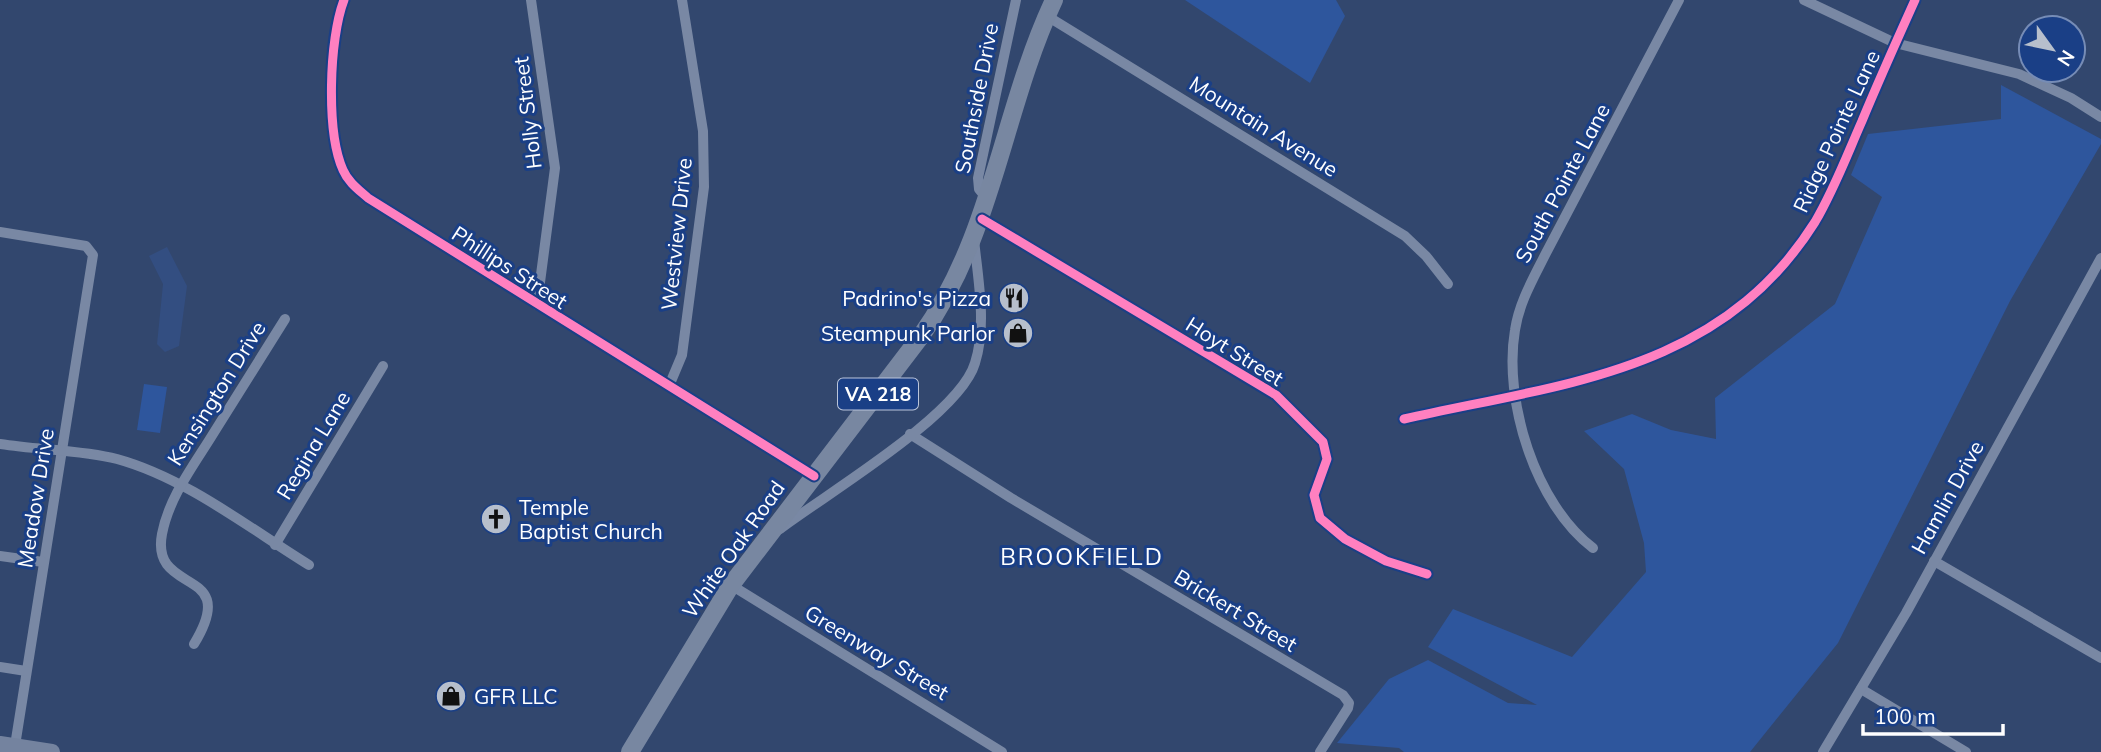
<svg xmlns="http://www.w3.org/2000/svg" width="2101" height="752" font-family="Mulish,sans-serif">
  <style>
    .green { fill: #2e569d }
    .water { fill: #334e81 }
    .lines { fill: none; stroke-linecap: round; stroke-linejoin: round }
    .street { stroke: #7988a4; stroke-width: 10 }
    .secondary { stroke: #74839f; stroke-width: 16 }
    .primary { stroke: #7887a1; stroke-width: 18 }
    .cycleway-casing { stroke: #1a3f86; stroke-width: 13 }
    .cycleway { stroke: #ff80c0; stroke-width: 9 }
    .labels { text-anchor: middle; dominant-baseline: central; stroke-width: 6; stroke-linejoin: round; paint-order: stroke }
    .shield { fill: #1a3f86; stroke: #bac5db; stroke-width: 2 }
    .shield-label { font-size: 19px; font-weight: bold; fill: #fff }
    .street-label { font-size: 21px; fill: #fff; stroke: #1a3f86 }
    .poi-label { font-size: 21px; fill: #fff; stroke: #1a3f86; text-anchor: end }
    .neighbourhood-label { font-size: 23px; letter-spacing: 2px; fill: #fff; stroke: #1a3f86 }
  </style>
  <rect width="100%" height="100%" fill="#32476e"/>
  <!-- green -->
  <g class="green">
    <polygon points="1185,0 1336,0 1345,16 1310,83"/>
    <polygon points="2001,85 2101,139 2101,144 2010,301 1838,643 1750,752 1404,752 1399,748 1337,743 1389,679 1428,660 1508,703 1537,705 1428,647 1453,609 1572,657 1646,572 1644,543 1624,469 1584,431 1632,414 1671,430 1716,439 1715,398 1835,304 1882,197 1851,175 1868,134 2001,119"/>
    <polygon points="144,384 167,387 160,433 137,430"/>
  </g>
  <!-- water -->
  <polygon class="water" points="167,247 187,286 179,346 165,352 157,344 163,284 149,256"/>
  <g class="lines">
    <!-- street -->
    <g class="street">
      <path d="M344 0C329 39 326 132 343 170 348 182 359 190 368 198L814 476"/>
      <polyline points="531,0 555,168 537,305"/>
      <polyline points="1804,0 1895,43 2019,74 2071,98 2101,117"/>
      <polyline points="1047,16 1405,236 1426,256 1448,284"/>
      <polyline points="988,200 979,189 978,178 1016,0"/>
      <polyline points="982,219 1276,395 1323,442 1327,459 1314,495 1320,518 1345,539 1386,561 1427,574"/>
      <polyline points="0,232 86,246 93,255 14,752"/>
      <polyline points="669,386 682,355 704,187 703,131 682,0"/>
      <path d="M1404 419C1563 383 1720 373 1815 222 1834 190 1847 155 1862 121 1879 80 1897 40 1915 0"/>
      <polyline points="910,434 1011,498 1343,695 1349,703 1348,708 1320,752"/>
      <path d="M0 444C37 450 81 450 117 459 186 478 249 528 309 565"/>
      <path d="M780 529C826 494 960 415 975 363 987 326 978 278 974 240"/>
      <polyline points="275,545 383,366"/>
      <path d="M1593 548C1535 504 1503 400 1515 330 1519 303 1533 279 1545 255L1679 0"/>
      <polyline points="0,556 43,562"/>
      <polyline points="1934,561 2101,658"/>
      <polyline points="731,585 1002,752"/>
      <path d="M194 644C242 565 150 597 162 534 169 497 194 465 213 434 237 396 261 358 285 319"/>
      <polyline points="0,667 26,671"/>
      <polyline points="1861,689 1966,752"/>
      <polyline points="1823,752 1906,613 2101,258"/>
    </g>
    <!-- secondary -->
    <polyline class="secondary" points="0,744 52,752"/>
    <!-- primary -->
    <path class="primary" d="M630 752 731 585 921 336C994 233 1002 111 1054 0"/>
    <!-- cycleway casing -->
    <g class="cycleway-casing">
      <g id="cycleway">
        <path d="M344 0C329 39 326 132 343 170 348 182 359 190 368 198L814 476"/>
        <polyline points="982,219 1276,395 1323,442 1327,459 1314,495 1320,518 1345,539 1386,561 1427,574"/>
        <path d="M1404 419C1563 383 1720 373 1815 222 1834 190 1847 155 1862 121 1879 80 1897 40 1915 0"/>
      </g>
    </g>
    <!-- cycleway -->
    <use href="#cycleway" class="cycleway"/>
  </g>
  <!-- icons -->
  <defs>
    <g id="restaurant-disc" transform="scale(1.575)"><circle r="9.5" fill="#b7bfcc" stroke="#1a3f86"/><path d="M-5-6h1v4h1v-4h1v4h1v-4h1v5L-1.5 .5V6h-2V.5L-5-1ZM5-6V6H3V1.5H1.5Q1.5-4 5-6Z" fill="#111"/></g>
    <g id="shop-disc" transform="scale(1.575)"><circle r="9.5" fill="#b7bfcc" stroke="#1a3f86"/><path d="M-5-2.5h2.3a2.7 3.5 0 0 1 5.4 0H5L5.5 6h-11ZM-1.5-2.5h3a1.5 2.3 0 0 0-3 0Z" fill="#111"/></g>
    <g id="church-disc" transform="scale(1.575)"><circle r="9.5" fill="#b7bfcc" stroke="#1a3f86"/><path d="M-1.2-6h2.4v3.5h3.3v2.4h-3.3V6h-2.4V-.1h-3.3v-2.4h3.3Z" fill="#111"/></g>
  </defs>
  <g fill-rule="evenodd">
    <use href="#restaurant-disc" x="1014" y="298"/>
    <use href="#shop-disc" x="1018" y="333"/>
    <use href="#church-disc" x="496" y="519"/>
    <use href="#shop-disc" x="451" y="696"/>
  </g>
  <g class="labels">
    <!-- shield labels -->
    <rect class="shield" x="838" y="378.5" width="80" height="31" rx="5"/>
    <g class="shield-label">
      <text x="878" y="394">VA 218</text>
    </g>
    <!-- street labels -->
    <g class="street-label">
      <text transform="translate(976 98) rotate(-79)">Southside Drive</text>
      <text transform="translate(527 113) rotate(-97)">Holly Street</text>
      <text transform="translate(1264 126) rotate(32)">Mountain Avenue</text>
      <text transform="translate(1836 131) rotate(-65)">Ridge Pointe Lane</text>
      <text transform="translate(1562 183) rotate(-62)">South Pointe Lane</text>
      <text transform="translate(676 234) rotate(-84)">Westview Drive</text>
      <text transform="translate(510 267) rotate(33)">Phillips Street</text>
      <text transform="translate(1235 351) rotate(32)">Hoyt Street</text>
      <text transform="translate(216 393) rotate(-58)">Kensington Drive</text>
      <text transform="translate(313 445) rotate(-59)">Regina Lane</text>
      <text transform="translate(1947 497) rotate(-61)">Hamlin Drive</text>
      <text transform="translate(35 498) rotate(-81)">Meadow Drive</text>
      <text transform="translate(733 549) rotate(-55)">White Oak Road</text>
      <text transform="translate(1236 610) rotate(31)">Brickert Street</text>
      <text transform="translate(877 652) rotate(31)">Greenway Street</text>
    </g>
    <!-- poi labels -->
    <g class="poi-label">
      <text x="991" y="298">Padrino's Pizza</text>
      <text x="995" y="333">Steampunk Parlor</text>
      <text x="519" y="507" text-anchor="start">Temple<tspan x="519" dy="24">Baptist Church</tspan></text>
      <text x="474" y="696" text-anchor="start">GFR LLC</text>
    </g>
    <!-- neighbourhood labels -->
    <g class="neighbourhood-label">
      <text x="1082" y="556">BROOKFIELD</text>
    </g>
  </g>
  <!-- north arrow -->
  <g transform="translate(2052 49) rotate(123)"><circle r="33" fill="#1a3f86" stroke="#768cb6" stroke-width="2"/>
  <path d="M0-5L12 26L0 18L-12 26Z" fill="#b7bfcc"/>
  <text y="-10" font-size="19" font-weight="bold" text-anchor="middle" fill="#ffffff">N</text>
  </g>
  <!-- scale -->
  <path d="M1863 724v10h140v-10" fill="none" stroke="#ffffff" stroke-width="3.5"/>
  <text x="1874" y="724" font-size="21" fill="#ffffff" stroke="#1a3f86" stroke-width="5" paint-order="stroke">100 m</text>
</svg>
